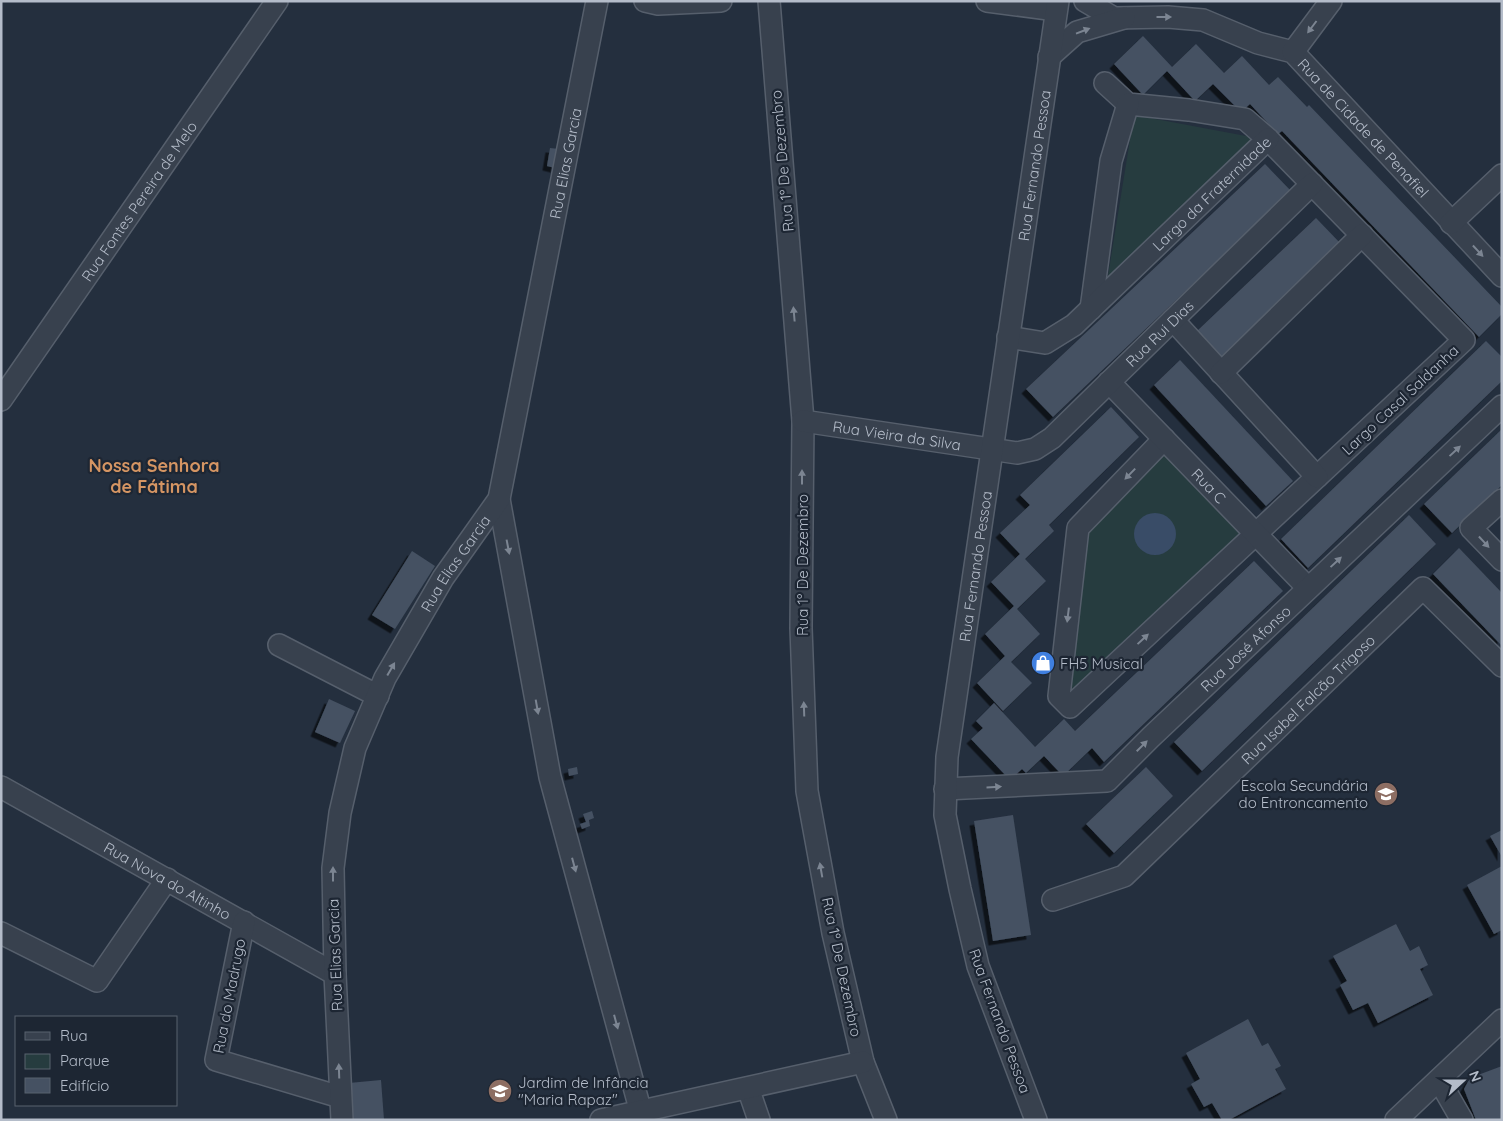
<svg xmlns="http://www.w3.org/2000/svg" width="1503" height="1121" font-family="Quicksand,sans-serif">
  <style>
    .green { fill: #263c3f }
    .water { fill: #394c67 }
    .building { fill: #455162; filter: url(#shadow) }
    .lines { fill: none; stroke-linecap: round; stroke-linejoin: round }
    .minor-casing { stroke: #565f6c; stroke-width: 24 }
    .minor { stroke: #38414e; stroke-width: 21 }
    .oneway { fill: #7c8592 }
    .labels { text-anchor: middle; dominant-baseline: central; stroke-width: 4.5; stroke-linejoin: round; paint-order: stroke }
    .street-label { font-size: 15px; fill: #b4bcc9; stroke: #1d2633 }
    .poi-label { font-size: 15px; fill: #b4bcc9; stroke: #1d2633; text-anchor: start }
    .quarter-label { font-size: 18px; font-weight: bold; fill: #d59563; stroke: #1d2633 }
  </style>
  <defs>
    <filter id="shadow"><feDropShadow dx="-4.5" dy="4.5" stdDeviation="0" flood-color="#0009"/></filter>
  </defs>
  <rect width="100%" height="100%" fill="#242f3e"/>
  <!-- green -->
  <g class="green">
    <polygon points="1134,115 1262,139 1106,288"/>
    <polygon points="1163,444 1247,534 1072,701 1062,691 1081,530"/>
  </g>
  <!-- water -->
  <circle class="water" cx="1155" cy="534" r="21"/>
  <!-- building -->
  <g class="building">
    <polygon points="1143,36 1172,67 1196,44 1224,73 1242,56 1269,85 1278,77 1307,107 1309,105 1502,307 1502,314 1479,337 1282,131 1278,134 1250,104 1241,112 1213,84 1195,101 1167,71 1143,95 1114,64"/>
    <polygon points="550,148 559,149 555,168 547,166"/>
    <polygon points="1265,164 1291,191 1053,417 1026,389"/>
    <polygon points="1316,218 1341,244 1221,358 1197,331"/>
    <polygon points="1486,341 1502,357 1502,381 1308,568 1281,539"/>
    <polygon points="1180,360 1293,481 1266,506 1154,385"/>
    <polygon points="1111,407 1139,437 1049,525 1054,531 1025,559 1046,581 1017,609 1040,634 1011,662 1032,683 1003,711 977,683 1005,656 985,634 1014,606 991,582 1020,554 1000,533 1030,505 1020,495"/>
    <polygon points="1502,429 1502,485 1452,533 1424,504"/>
    <polygon points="1409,515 1436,544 1202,771 1174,742"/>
    <polygon points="1459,548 1502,593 1502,646 1433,574"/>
    <polygon points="412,551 435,566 395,629 372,615"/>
    <polygon points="1254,561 1283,591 1104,762 1092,748 1063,776 1044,756 1026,773 1022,769 1010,780 971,739 983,728 976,721 994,703 1035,747 1064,719 1075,731"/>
    <polygon points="329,699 355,711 340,743 315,732"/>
    <polygon points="577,767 578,774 569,776 568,769"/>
    <polygon points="1146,767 1173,796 1114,853 1086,824"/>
    <polygon points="592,811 594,818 589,820 590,826 582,829 580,824 586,822 583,814"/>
    <polygon points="1013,815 1031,935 993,941 974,821"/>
    <polygon points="1502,830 1502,857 1490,836"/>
    <polygon points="1502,866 1502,930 1494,934 1467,885"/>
    <polygon points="1396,924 1410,951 1419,946 1428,965 1420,969 1433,995 1378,1023 1368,1003 1353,1010 1340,985 1347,981 1333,956"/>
    <polygon points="1248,1019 1262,1046 1268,1043 1281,1066 1275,1069 1286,1089 1229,1120 1222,1120 1212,1103 1204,1107 1191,1084 1200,1079 1186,1053"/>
    <polygon points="1502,1066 1502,1120 1476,1120 1464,1089 1470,1078"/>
    <polygon points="381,1080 384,1120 352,1120 349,1083"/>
  </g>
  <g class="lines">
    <!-- minor casing -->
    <g class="minor-casing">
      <g id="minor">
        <polyline points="645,1 658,4 721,1"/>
        <polyline points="769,1 803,421 801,628 807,791 833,933 863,1062 886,1120"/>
        <polyline points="987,1 1056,10"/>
        <path id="s1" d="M1085 1 1114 18 1168 17 1203 20 1258 43 1293 52 1502 276"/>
        <polyline points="1293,52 1331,1"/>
        <polyline points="1049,57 1077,32 1124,18"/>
        <polyline points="1105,83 1128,104 1189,110 1245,119 1268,139 1464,340 1070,707 1059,696 1078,528 1164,439"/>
        <polyline points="1451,223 1502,175"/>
        <polyline points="1091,309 1111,161 1128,104"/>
        <polyline points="1173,320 1317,477"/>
        <path id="s2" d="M1008 337 1045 343 1074 325 1268 139"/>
        <polyline points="1221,373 1362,235"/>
        <path id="s3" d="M1109 382 1308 588"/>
        <path id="s4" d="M1 400 277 1"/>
        <path id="s5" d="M803 421 1017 453 1035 449 1052 438 1312 184"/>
        <polyline points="499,499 550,777 643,1120"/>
        <polyline points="1502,500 1471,528 1502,560"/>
        <polyline points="279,645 378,696"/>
        <path id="s6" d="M1 787 335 974"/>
        <path id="s7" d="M945 789 1107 781 1151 737 1502 406"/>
        <path id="s8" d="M1053 900 1124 876 1423 588 1502 666"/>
        <polyline points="244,922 216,1060 340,1097"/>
        <polyline points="1,933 97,981 167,879"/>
        <polyline points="1439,1080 1462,1120"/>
        <polyline points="748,1088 759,1120"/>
        <path id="s9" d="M342 1120 335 974 333 868 340 813 355 748 385 678 443 578 499 499 597 1"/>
        <polyline points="601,1120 863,1062"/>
        <path id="s10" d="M1036 1120 978 966 960 889 945 815 947 757 1058 1"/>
        <polyline points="1396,1120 1502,1020"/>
      </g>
    </g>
    <!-- minor -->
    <use href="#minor" class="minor"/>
  </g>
  <!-- one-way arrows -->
  <defs><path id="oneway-solid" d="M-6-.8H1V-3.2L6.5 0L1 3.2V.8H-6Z" transform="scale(1.25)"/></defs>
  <g class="oneway">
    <use href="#oneway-solid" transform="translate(1164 17)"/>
    <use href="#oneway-solid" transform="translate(1312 27) rotate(127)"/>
    <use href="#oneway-solid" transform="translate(1083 31) rotate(-21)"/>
    <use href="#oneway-solid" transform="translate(1478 251) rotate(47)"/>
    <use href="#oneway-solid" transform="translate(794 314) rotate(-95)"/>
    <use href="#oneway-solid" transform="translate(1455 451) rotate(-43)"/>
    <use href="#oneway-solid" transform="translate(1130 474) rotate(134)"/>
    <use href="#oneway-solid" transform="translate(802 477) rotate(-90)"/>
    <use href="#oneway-solid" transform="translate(1484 542) rotate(47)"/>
    <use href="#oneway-solid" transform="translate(508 547) rotate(79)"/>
    <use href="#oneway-solid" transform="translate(1336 562) rotate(-43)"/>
    <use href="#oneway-solid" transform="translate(1068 615) rotate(97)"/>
    <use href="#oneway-solid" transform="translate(1143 639) rotate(-43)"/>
    <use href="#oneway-solid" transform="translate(391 669) rotate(-60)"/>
    <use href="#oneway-solid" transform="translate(537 707) rotate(80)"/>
    <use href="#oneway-solid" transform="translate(804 709) rotate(-92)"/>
    <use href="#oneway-solid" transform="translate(1142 746) rotate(-45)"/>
    <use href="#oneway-solid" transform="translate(994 787) rotate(-3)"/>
    <use href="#oneway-solid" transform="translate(574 865) rotate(75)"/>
    <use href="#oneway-solid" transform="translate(821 870) rotate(-100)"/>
    <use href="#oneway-solid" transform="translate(333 874) rotate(-90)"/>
    <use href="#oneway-solid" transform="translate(616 1022) rotate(75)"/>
    <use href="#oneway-solid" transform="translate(339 1071) rotate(-92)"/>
  </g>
  <!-- icons -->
  <defs>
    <g id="shop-disc" transform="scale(1.25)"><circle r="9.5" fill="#3f7fe0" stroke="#1d2633"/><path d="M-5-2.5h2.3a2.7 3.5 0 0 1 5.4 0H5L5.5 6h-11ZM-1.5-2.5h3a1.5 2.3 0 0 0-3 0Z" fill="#fff"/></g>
    <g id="school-disc" transform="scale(1.25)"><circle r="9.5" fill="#8d6e63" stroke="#1d2633"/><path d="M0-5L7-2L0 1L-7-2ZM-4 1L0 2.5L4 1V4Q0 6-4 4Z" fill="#fff"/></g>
  </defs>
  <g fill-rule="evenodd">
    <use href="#shop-disc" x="1043" y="663"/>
    <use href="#school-disc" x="1386" y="794"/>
    <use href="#school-disc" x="500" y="1091"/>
  </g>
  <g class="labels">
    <!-- street labels -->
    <g class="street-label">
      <text stroke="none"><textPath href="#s1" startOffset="322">Rua de Cidade de Penafiel</textPath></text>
      <text transform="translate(782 161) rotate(-95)">Rua 1º De Dezembro</text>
      <text stroke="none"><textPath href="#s9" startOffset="1005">Rua Elias Garcia</textPath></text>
      <text stroke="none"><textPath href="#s10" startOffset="975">Rua Fernando Pessoa</textPath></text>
      <text stroke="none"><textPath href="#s2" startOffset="262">Largo da Fraternidade</textPath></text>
      <text stroke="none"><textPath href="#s4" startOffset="242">Rua Fontes Pereira de Melo</textPath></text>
      <text stroke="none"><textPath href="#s5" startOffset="405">Rua Rui Dias</textPath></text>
      <text transform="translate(1400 400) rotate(-43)">Largo Casal Saldanha</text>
      <text stroke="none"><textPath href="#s5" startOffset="95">Rua Vieira da Silva</textPath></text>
      <text stroke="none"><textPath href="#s3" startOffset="144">Rua C</textPath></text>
      <text stroke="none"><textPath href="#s9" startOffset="585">Rua Elias Garcia</textPath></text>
      <text transform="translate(802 565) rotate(-90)">Rua 1º De Dezembro</text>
      <text stroke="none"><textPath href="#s10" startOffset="570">Rua Fernando Pessoa</textPath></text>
      <text stroke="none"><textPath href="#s7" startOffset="354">Rua José Afonso</textPath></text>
      <text stroke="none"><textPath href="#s8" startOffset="330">Rua Isabel Falcão Trigoso</textPath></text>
      <text stroke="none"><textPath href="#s6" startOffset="191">Rua Nova do Altinho</textPath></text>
      <text transform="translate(335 955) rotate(-92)">Rua Elias Garcia</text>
      <text transform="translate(842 967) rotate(78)">Rua 1º De Dezembro</text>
      <text transform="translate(229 996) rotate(-79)">Rua do Madrugo</text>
      <text transform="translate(1000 1021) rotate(70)">Rua Fernando Pessoa</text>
    </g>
    <!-- poi labels -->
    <g class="poi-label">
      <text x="1060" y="663">FH5 Musical</text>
      <text x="1368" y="785" text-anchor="end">Escola Secundária<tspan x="1368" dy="17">do Entroncamento</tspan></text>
      <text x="518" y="1082">Jardim de Infância<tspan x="518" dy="17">"Maria Rapaz"</tspan></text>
    </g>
    <!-- quarter labels -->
    <g class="quarter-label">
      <text x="154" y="465">Nossa Senhora<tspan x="154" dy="21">de Fátima</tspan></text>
    </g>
  </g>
  <!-- border -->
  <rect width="1503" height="1121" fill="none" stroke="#b4bcc9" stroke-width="5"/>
  <!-- legend -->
  <rect x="15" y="1016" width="162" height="90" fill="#1d2633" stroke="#59626f"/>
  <rect x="25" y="1032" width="25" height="8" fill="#38414e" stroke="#59626f"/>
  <text x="60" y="1041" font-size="15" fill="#b4bcc9">Rua</text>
  <rect x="25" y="1054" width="25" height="15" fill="#263c3f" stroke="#59626f"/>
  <text x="60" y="1066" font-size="15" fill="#b4bcc9">Parque</text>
  <rect x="25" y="1078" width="25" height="15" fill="#455162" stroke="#59626f"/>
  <text x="60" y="1091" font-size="15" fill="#b4bcc9">Edifício</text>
  <!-- north arrow -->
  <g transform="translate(1463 1081) rotate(69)" stroke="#1d2633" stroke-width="4" paint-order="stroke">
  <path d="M0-4L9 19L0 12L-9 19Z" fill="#b4bcc9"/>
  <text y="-8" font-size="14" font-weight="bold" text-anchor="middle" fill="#b4bcc9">N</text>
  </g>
</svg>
